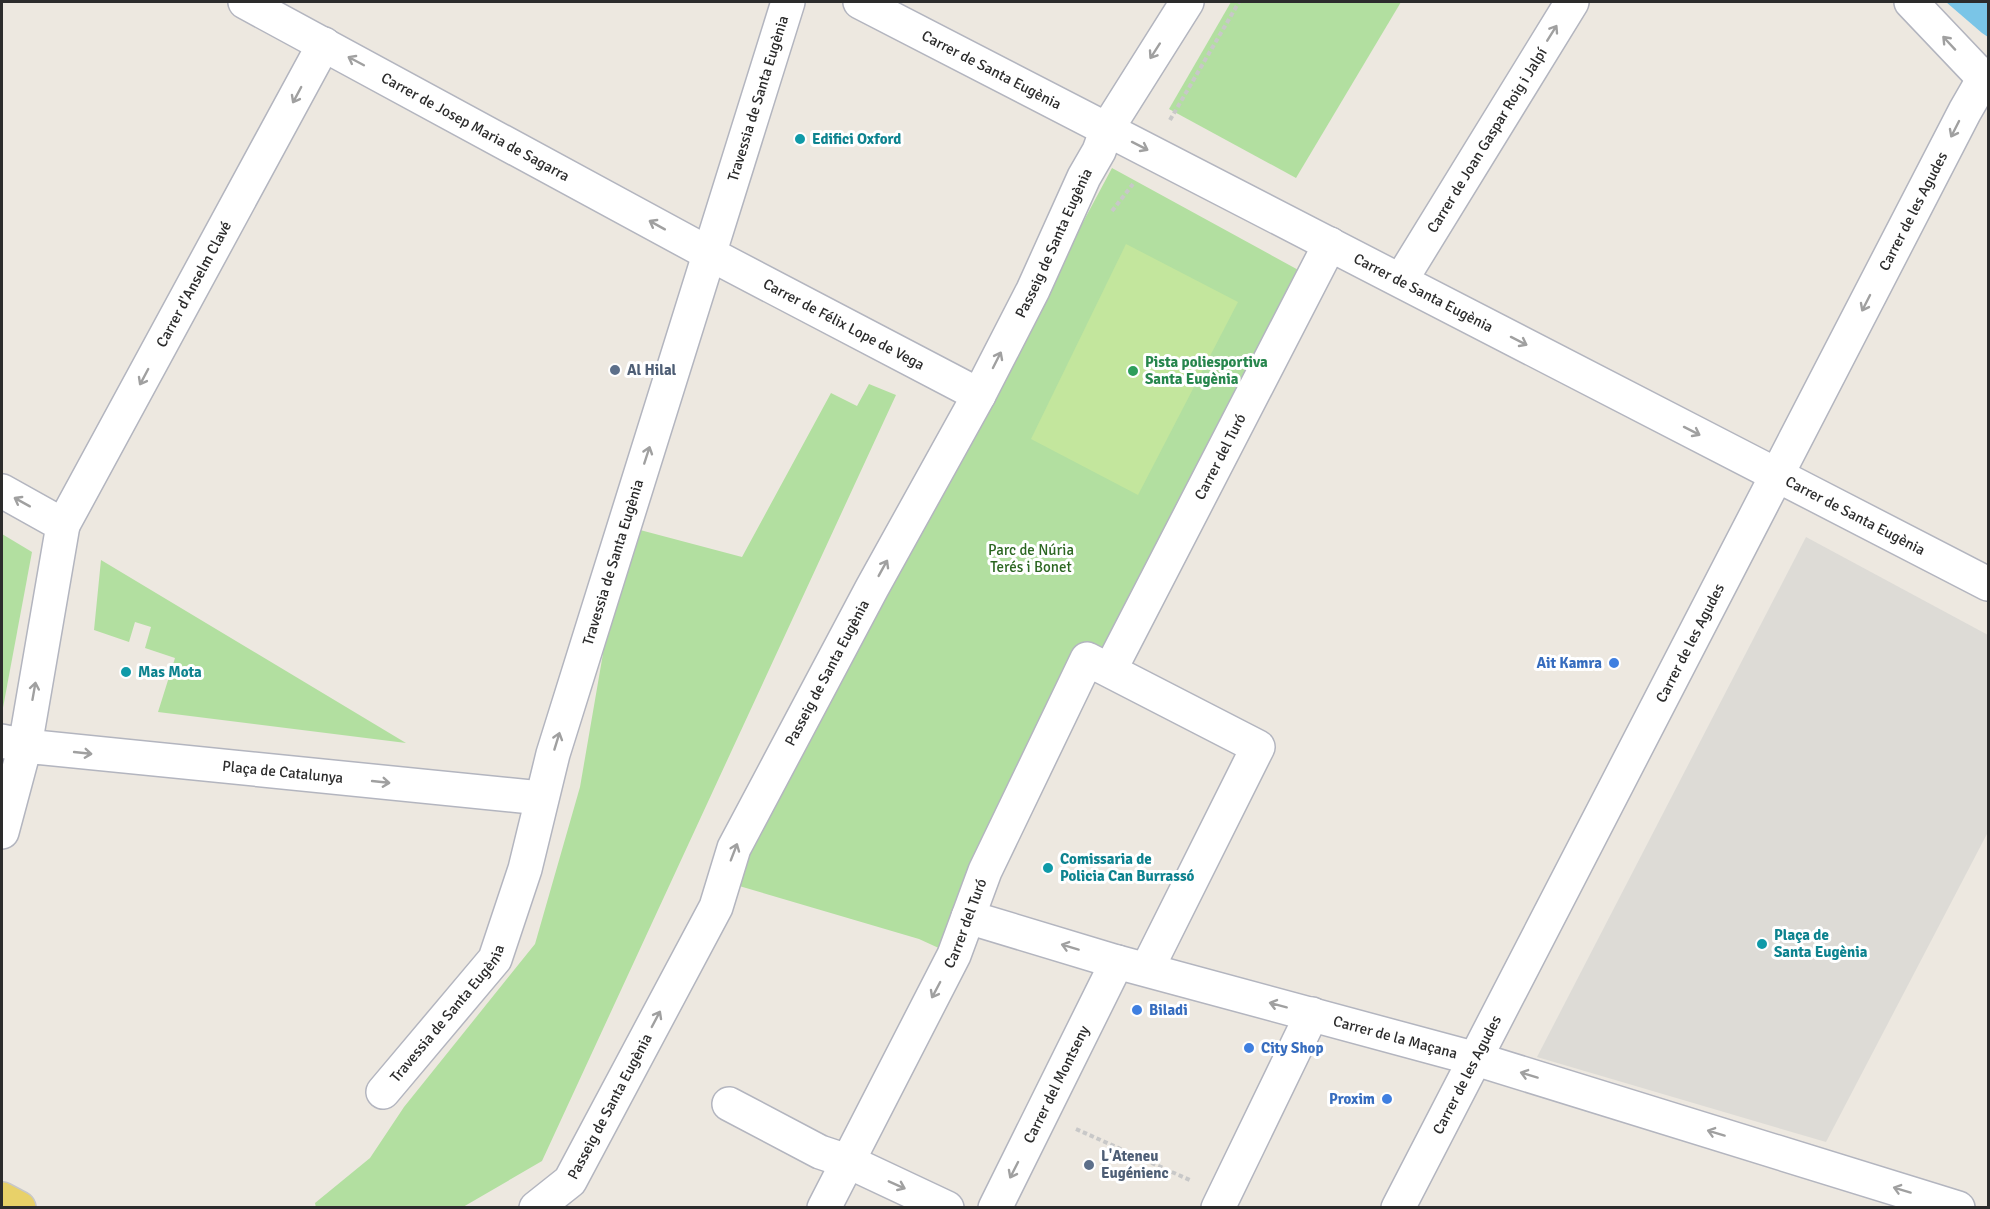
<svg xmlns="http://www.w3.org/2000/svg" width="1990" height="1209" font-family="Signika,sans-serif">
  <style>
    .green { fill: #b2dfa0 }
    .pitch { fill: #c3e69d }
    .plaza { fill: #dddbd6 }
    .water { fill: #7ac5e7 }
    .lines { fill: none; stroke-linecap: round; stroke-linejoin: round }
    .minor-casing { stroke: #b3b5bf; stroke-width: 36 }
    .major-casing { stroke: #c8c8c8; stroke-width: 36 }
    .path { stroke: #c8c8c8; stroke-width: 4; stroke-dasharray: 4.5 3; stroke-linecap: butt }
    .minor { stroke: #fff; stroke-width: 33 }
    .major { stroke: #e8d169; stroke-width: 33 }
    .oneway { stroke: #a0a0a0 }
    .culture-dot { fill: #0f9aa8; stroke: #fff; stroke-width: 2 }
    .service-dot { fill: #5c6f8a; stroke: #fff; stroke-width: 2 }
    .leisure-dot { fill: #2e9e5b; stroke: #fff; stroke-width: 2 }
    .shop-dot { fill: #3f7fe0; stroke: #fff; stroke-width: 2 }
    .labels { text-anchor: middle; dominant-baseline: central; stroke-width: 6; stroke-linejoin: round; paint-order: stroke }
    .street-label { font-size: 15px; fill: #2c2c2c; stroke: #fff }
    .culture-label { font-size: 15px; font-weight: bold; fill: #0d838f; stroke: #fff; text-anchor: start }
    .leisure-label { font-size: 15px; font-weight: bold; fill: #27864d; stroke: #fff; text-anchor: start }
    .service-label { font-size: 15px; font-weight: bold; fill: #4e5e75; stroke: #fff; text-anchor: start }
    .park-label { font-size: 15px; fill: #2b6620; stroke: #fff }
    .shop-label { font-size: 15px; font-weight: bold; fill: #366cbe; stroke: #fff; text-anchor: end }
  </style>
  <rect width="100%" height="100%" fill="#ede8e0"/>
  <!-- green -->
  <g class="green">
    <polygon points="1231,2 1401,2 1296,178 1169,109"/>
    <polygon points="1112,168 1302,272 1120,633 1087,659 954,955 919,939 729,883"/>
    <polygon points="869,384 896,395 542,1161 463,1207 316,1208 315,1203 370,1158 404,1107 535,944 580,787 625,526 742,557 831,393 857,406"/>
    <polygon points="2,534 32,552 2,713"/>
    <polygon points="101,560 406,743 158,712 175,658 145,648 151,627 135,622 129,642 94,630"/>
  </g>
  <!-- pitch -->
  <polygon class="pitch" points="1126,244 1238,302 1138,495 1031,439"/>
  <!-- plaza -->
  <polygon class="plaza" points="1806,537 1988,635 1988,832 1826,1142 1537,1057"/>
  <!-- water -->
  <polygon class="water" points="1946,2 1988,2 1988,37 1982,33"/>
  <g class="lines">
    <!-- minor casing -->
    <g class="minor-casing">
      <g id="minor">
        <path id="s1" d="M245 2 708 253 979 395"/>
        <path id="s2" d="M860 2 1988 584"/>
        <polyline points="1911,2 1988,83"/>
        <path id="s3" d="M1401 280 1572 2"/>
        <polyline points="2,491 63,525 25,746 2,741"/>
        <path id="s4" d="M63 525 324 44"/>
        <path id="s5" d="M1110 670 1330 244"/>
        <path id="s6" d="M2 832 25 746 541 798"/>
        <path id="s7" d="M968 917 1117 962 1476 1059 1958 1208"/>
        <path id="s8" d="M383 1092 495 959 525 869 553 754 788 2"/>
        <polyline points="729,1104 820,1152 847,1161 947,1208"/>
        <path id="s9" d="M536 1208 570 1181 716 907 734 848 872 588 979 395 1033 290 1084 177 1099 151 1107 129 1187 2"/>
        <path id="s10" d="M824 1208 954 955 985 871 1087 659 1258 747 1147 969"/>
        <path id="s11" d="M995 1208 1117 962"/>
        <polyline points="1218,1208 1312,1014"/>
        <path id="s12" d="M1398 1208 1965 111 1984 78 1988 74"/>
      </g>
    </g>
    <!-- major casing -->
    <g class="major-casing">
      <polyline id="major" points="2,1199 19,1208"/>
    </g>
    <!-- path -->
    <g class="path">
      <polyline points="1170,120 1239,2"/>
      <polyline points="1112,211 1133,184"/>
      <polyline points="1076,1129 1192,1181"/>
    </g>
    <!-- minor -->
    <use href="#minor" class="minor"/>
    <!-- major -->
    <use href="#major" class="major"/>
  </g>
  <!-- one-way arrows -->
  <defs><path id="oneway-shaft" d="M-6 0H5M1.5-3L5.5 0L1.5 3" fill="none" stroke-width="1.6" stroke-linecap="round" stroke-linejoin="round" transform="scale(1.5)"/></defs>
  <g class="oneway">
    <use href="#oneway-shaft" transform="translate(1552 33) rotate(-58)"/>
    <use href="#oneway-shaft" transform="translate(1949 43) rotate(-133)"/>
    <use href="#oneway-shaft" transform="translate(1155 51) rotate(123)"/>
    <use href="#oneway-shaft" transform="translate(356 61) rotate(-152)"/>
    <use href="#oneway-shaft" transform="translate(297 95) rotate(118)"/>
    <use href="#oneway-shaft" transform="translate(1955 129) rotate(117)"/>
    <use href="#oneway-shaft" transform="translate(1140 146) rotate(27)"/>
    <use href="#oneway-shaft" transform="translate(657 225) rotate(-151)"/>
    <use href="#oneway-shaft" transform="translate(1866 303) rotate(117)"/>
    <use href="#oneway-shaft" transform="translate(1519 341) rotate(27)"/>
    <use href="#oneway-shaft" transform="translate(997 360) rotate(-63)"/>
    <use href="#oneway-shaft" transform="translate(144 377) rotate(118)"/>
    <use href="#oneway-shaft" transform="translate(1692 431) rotate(27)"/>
    <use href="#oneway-shaft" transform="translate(647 455) rotate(-72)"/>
    <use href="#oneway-shaft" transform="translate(22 502) rotate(-151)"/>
    <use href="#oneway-shaft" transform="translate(883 568) rotate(-61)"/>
    <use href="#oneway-shaft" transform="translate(34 691) rotate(-80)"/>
    <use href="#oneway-shaft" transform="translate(557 741) rotate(-73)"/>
    <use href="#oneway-shaft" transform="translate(83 753) rotate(6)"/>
    <use href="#oneway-shaft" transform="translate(381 782) rotate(6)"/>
    <use href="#oneway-shaft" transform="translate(734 852) rotate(-69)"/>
    <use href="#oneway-shaft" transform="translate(1070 947) rotate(-163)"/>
    <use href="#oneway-shaft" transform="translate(936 990) rotate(118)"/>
    <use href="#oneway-shaft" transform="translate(1278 1005) rotate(-165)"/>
    <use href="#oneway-shaft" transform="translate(656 1019) rotate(-62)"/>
    <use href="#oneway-shaft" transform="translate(1529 1075) rotate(-163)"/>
    <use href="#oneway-shaft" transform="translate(1716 1133) rotate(-163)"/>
    <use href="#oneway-shaft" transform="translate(1014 1170) rotate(117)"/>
    <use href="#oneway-shaft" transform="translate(897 1185) rotate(24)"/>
    <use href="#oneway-shaft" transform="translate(1902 1190) rotate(-163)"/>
  </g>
  <!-- markers -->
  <g class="culture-dot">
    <circle cx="800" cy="139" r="6"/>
    <circle cx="126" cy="672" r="6"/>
    <circle cx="1048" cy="868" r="6"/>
    <circle cx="1762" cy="944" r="6"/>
  </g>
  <g class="service-dot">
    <circle cx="615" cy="370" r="6"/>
    <circle cx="1089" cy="1165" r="6"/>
  </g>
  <circle class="leisure-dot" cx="1133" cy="371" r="6"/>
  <g class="shop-dot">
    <circle cx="1614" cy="663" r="6"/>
    <circle cx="1137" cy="1010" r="6"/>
    <circle cx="1249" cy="1048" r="6"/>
    <circle cx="1387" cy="1099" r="6"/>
  </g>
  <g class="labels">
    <!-- street labels -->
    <g class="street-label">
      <text stroke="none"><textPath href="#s2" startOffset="148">Carrer de Santa Eugènia</textPath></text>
      <text stroke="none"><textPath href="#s8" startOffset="1074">Travessia de Santa Eugènia</textPath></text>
      <text stroke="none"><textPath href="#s1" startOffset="262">Carrer de Josep Maria de Sagarra</textPath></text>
      <text stroke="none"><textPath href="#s3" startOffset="164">Carrer de Joan Gaspar Roig i Jalpí</textPath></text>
      <text stroke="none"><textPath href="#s12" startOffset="1122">Carrer de les Agudes</textPath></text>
      <text stroke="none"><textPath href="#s9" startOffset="1100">Passeig de Santa Eugènia</textPath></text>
      <text stroke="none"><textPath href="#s4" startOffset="274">Carrer d'Anselm Clavé</textPath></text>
      <text stroke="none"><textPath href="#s2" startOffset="634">Carrer de Santa Eugènia</textPath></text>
      <text stroke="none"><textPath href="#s1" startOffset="680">Carrer de Félix Lope de Vega</textPath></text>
      <text stroke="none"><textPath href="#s5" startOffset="240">Carrer del Turó</textPath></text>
      <text stroke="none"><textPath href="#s2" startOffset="1120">Carrer de Santa Eugènia</textPath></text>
      <text stroke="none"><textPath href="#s8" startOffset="588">Travessia de Santa Eugènia</textPath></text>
      <text stroke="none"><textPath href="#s12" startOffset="636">Carrer de les Agudes</textPath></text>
      <text stroke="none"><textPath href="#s9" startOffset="614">Passeig de Santa Eugènia</textPath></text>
      <text stroke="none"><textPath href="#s6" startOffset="348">Plaça de Catalunya</textPath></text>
      <text stroke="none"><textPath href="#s10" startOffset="318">Carrer del Turó</textPath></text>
      <text stroke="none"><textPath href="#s8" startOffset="102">Travessia de Santa Eugènia</textPath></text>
      <text stroke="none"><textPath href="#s7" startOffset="444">Carrer de la Maçana</textPath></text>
      <text stroke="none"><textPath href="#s12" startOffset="150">Carrer de les Agudes</textPath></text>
      <text stroke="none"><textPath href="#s11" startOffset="138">Carrer del Montseny</textPath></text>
      <text stroke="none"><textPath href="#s9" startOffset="128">Passeig de Santa Eugènia</textPath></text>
    </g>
    <!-- culture labels -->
    <g class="culture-label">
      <text x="812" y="139">Edifici Oxford</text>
      <text x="138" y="672">Mas Mota</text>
      <text x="1060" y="859">Comissaria de<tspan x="1060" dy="17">Policia Can Burrassó</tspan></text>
      <text x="1774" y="935">Plaça de<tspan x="1774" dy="17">Santa Eugènia</tspan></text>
    </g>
    <!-- leisure labels -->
    <g class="leisure-label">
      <text x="1145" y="362">Pista poliesportiva<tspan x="1145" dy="17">Santa Eugènia</tspan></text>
    </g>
    <!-- service labels -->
    <g class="service-label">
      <text x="627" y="370">Al Hilal</text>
      <text x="1101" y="1156">L'Ateneu<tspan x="1101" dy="17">Eugénienc</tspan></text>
    </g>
    <!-- park labels -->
    <g class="park-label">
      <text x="1031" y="550">Parc de Núria<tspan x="1031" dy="17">Terés i Bonet</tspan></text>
    </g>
    <!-- shop labels -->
    <g class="shop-label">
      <text x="1602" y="663">Ait Kamra</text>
      <text x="1149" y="1010" text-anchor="start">Biladi</text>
      <text x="1261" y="1048" text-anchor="start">City Shop</text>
      <text x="1375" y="1099">Proxim</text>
    </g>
  </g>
  <!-- border -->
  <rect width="1990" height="1209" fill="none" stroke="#2c2c2c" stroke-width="6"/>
</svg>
